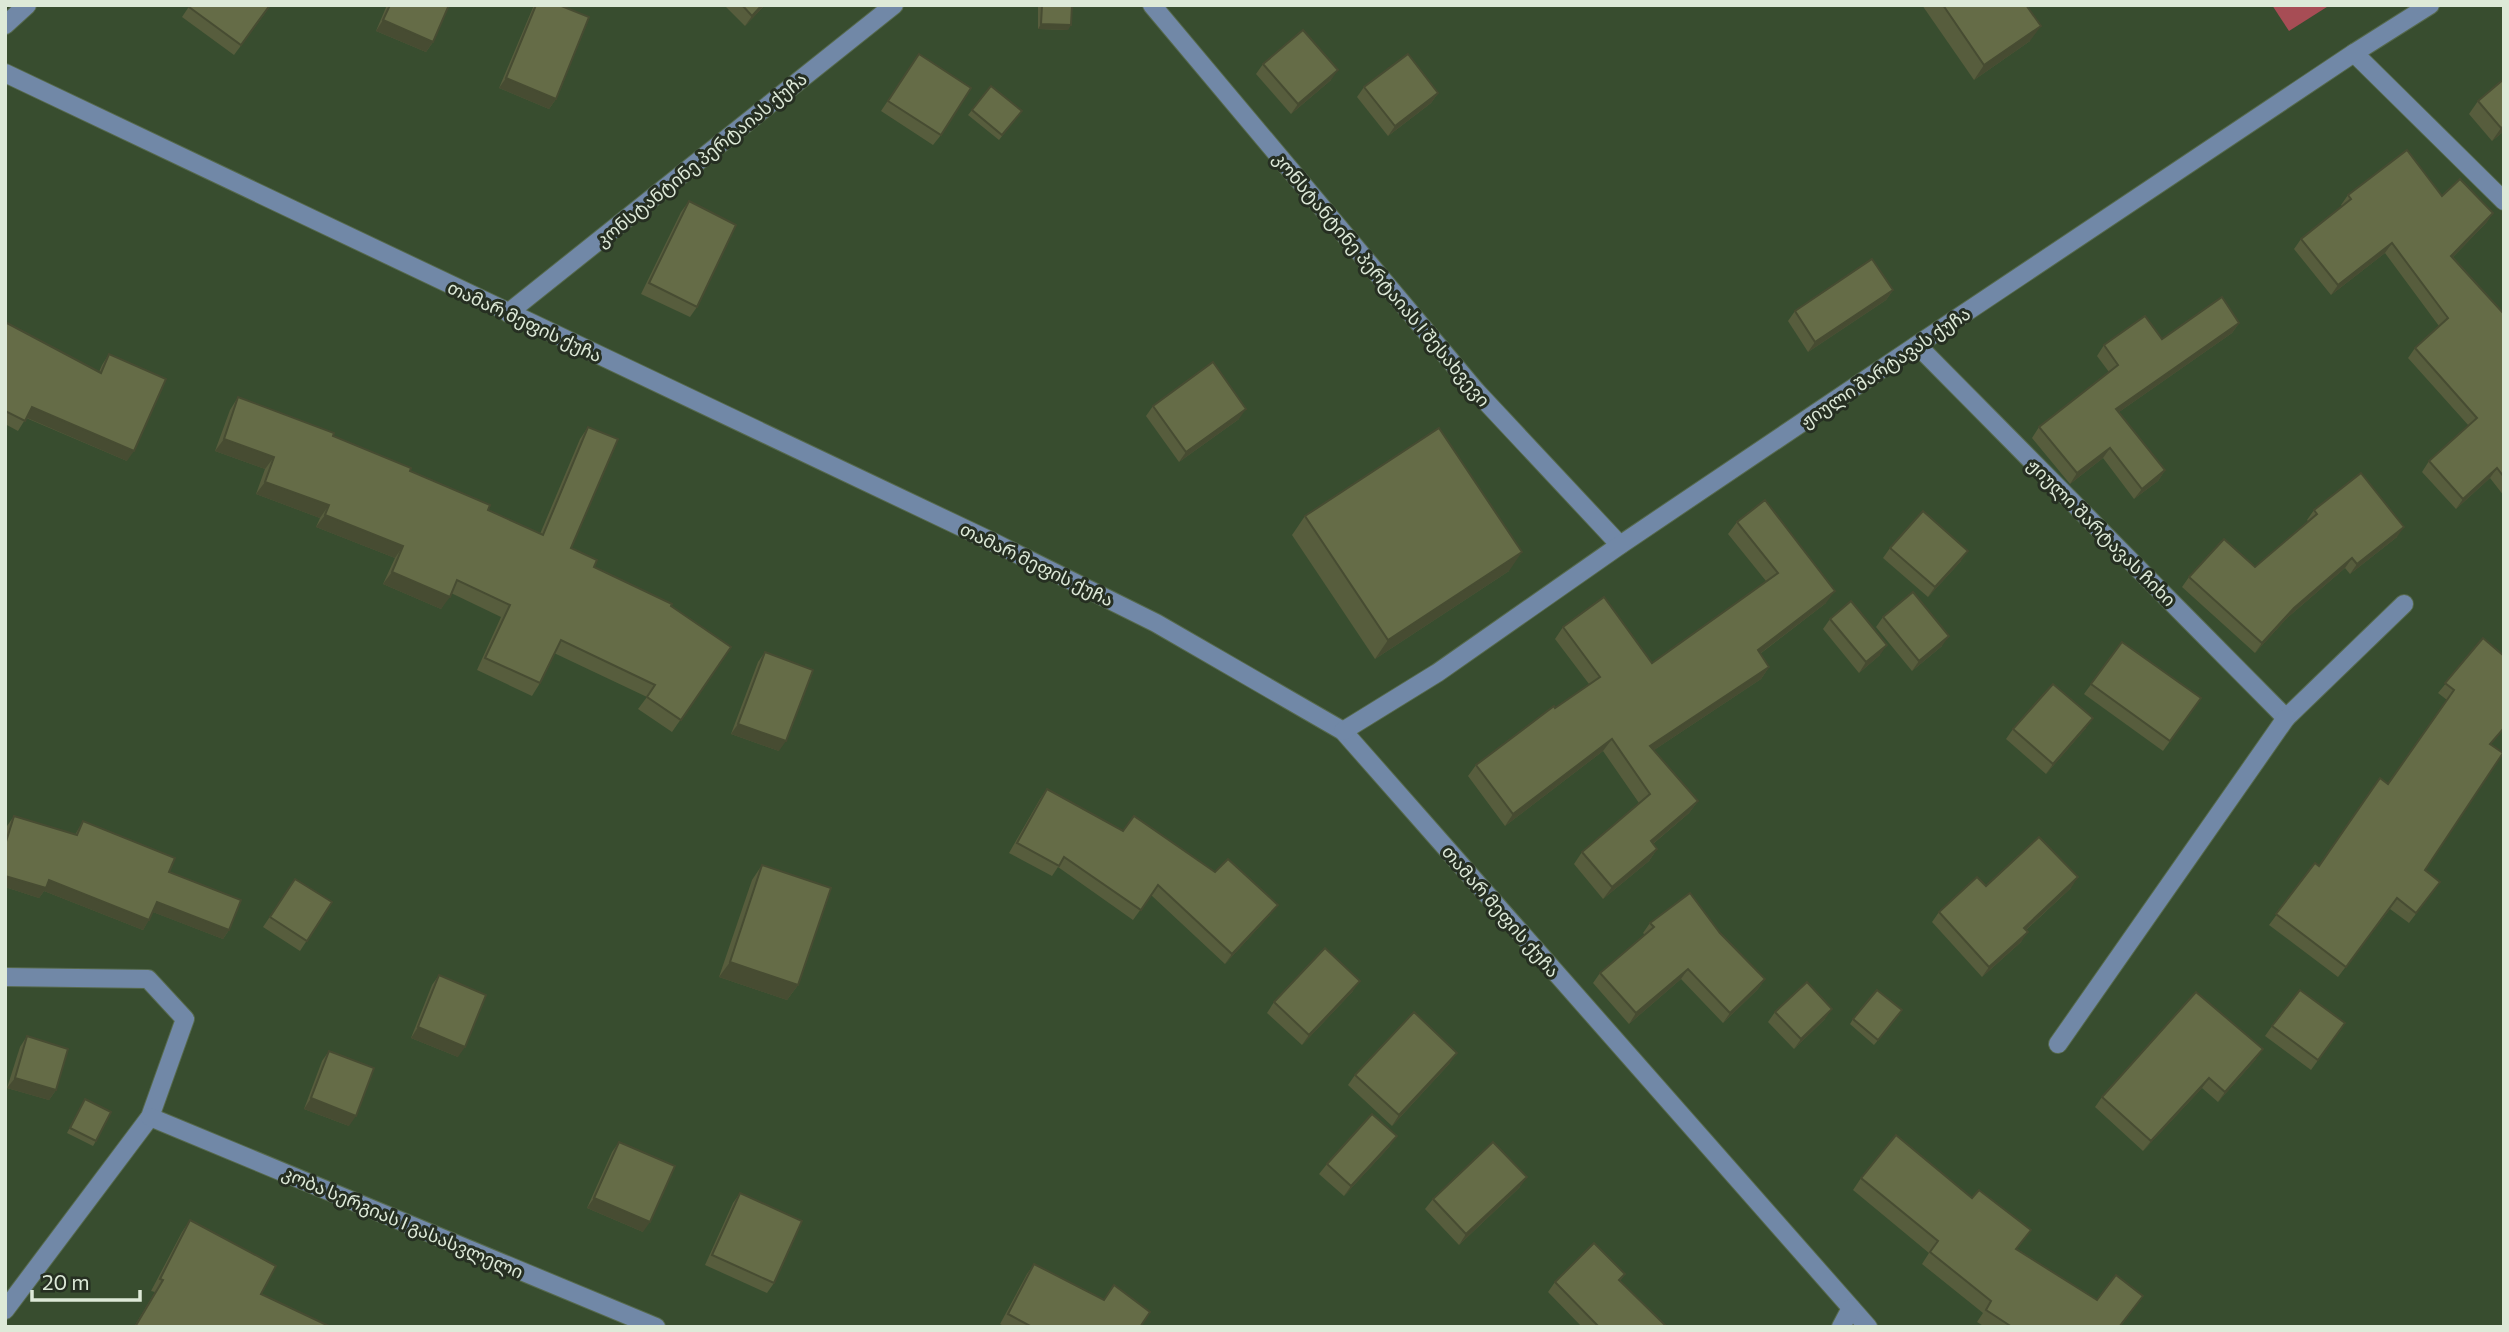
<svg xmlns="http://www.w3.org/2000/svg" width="2509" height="1332" font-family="Commissioner,'Noto Sans Georgian',sans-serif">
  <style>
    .grass { fill: #a74d55 }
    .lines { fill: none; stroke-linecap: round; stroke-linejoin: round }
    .minor-casing { stroke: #56694d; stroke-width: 20 }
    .minor { stroke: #7188a7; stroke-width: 18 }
    .wall { fill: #575d3d }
    .shaded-wall { fill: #474c32 }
    .building { fill: #656c47; stroke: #474c32; stroke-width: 2 }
    .labels { text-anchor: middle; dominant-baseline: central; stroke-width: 6; stroke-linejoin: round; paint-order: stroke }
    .street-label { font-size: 18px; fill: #dde9d8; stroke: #262f22 }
  </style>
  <rect width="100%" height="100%" fill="#384d2f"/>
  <!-- grass -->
  <polygon class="grass" points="2272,5 2330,5 2289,31"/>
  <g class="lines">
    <!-- minor casing -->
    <g class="minor-casing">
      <g id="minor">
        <polyline points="1152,5 1476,391 1620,545"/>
        <polyline points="5,25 27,5"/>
        <polyline points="2354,53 2504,201"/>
        <polyline points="5,73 995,543 1156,623 1343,731 1868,1327"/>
        <polyline points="508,313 894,5"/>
        <polyline points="1917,345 2286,718 2404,604"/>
        <polyline points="1343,731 1437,673 1620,545 1917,345 2354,53 2430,5"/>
        <polyline points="5,977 148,979 185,1019 150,1117 5,1310"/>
        <polyline points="2058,1044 2286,718"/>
        <polyline points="150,1117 656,1327"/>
        <polyline points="1841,1327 1851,1308"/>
      </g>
    </g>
    <!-- minor -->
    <use href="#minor" class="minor"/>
  </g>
  <!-- wall -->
  <g class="wall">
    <polygon points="190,5 271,5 234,55 182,17"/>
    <polygon points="387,5 449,5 433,42 426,52 376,31"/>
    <polygon points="534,5 559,5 556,99 549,109 499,88"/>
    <polygon points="724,5 765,5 745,26"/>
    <polygon points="1038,5 1072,5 1068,30 1038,29"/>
    <polygon points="1922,5 2026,5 2030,41 1974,80"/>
    <polygon points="919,54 941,135 933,145 881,111"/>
    <polygon points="1263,64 1331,80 1291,114 1256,74"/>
    <polygon points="1364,87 1438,93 1431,103 1388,136 1357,97"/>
    <polygon points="2478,101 2504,131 2492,141 2469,114"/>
    <polygon points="972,110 1018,116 999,140 968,115"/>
    <polygon points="2348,195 2442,196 2493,213 2486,223 2453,257 2504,314 2504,496 2490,478 2456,509 2422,472 2429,461 2469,426 2408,358 2415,348 2439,326 2385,253 2331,295 2294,249 2301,239 2342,206 2341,205"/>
    <polygon points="689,201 697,307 690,317 641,294 681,212"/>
    <polygon points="1893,290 1886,300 1808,352 1788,321 1795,311"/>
    <polygon points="5,322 99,372 102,365 109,354 127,461 26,418 18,431 5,424"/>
    <polygon points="2239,323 2232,333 2119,412 2165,470 2158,481 2134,499 2103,458 2070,484 2032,438 2039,427 2109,372 2097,356 2104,345 2162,339"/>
    <polygon points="238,397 333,436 410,471 488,510 540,534 580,439 588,427 571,548 594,567 671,606 731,647 672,732 638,709 647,697 554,653 540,683 532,696 477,670 501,617 451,593 441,609 383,584 395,558 316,527 320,518 256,494 265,469 215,451 230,410"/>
    <polygon points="1153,406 1239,419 1179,462 1146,416"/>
    <polygon points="2314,510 2397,537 2350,574 2345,568 2287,618 2255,653 2182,587 2189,577 2255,567 2308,521 2307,520"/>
    <polygon points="1305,516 1509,571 1375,659 1292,535"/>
    <polygon points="1737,522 1826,603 1760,654 1769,667 1761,679 1654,750 1698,801 1689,813 1653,844 1657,849 1649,861 1603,899 1574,864 1582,852 1639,803 1603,751 1505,826 1468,776 1476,765 1589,684 1555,639 1563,627 1652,663 1766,581 1728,534"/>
    <polygon points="1890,548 1961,561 1928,597 1883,558"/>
    <polygon points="1883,617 1942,646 1912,671 1876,627"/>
    <polygon points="1830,619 1880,655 1859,673 1823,629"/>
    <polygon points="2483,638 2491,745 2425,870 2440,882 2409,923 2390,909 2338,977 2269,925 2315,863 2319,866 2388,784 2447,700 2438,693"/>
    <polygon points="2122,642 2201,698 2163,751 2084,694"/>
    <polygon points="765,652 779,751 731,734 758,662"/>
    <polygon points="2086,728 2046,774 2006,739 2013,729"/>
    <polygon points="1047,789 1270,915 1225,964 1151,895 1133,920 1058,867 1052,876 1009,853 1040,799"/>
    <polygon points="14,816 75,835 83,821 169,872 229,930 223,939 153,912 143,930 44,891 39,898 5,887 5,833 7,826"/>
    <polygon points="762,865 798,985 787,1000 719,977 752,880"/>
    <polygon points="295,879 332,902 300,951 263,927"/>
    <polygon points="1986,886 2071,888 2026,930 2021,942 1982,977 1932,922 1939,912"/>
    <polygon points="1650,923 1720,933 1765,979 1758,989 1723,1023 1681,979 1629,1024 1593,983 1600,973 1645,935 1643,933"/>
    <polygon points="439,975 458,1057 411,1038 432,985"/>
    <polygon points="1353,991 1302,1045 1267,1013 1274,1002"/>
    <polygon points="1775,1012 1825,1019 1794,1049 1768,1022"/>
    <polygon points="1899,1015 1874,1045 1850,1024 1853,1019"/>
    <polygon points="2345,1023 2311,1070 2265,1036 2272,1026"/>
    <polygon points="27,1036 56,1090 49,1100 7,1088 20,1047"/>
    <polygon points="329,1051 349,1126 304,1109 322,1061"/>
    <polygon points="2256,1059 2218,1102 2202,1088 2143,1151 2095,1107 2102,1097"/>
    <polygon points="1450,1063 1392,1126 1348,1085 1355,1075"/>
    <polygon points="85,1099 96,1141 93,1146 67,1133"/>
    <polygon points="619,1142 643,1232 587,1208 612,1152"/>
    <polygon points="1390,1146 1344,1196 1319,1174 1327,1164"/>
    <polygon points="1861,1178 2017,1249 2097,1300 2134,1308 2120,1327 1985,1327 1977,1322 1983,1313 1922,1264 1929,1253 1853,1190"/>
    <polygon points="1520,1187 1459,1245 1425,1209 1433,1199"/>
    <polygon points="740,1193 774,1283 767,1293 705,1265 733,1203"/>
    <polygon points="190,1220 261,1294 331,1327 134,1327 155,1292 151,1291 182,1232"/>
    <polygon points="1034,1264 1140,1327 1005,1327 1000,1324 1027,1274"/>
    <polygon points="1625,1274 1620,1281 1667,1327 1582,1327 1548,1292 1555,1282"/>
  </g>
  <!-- shaded-wall -->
  <g class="shaded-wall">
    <polygon points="762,5 765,5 745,26 752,16"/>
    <polygon points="383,20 433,42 426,52 376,31"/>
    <polygon points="1041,24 1071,25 1068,30 1038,29"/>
    <polygon points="2041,26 2030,41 1974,80 1984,65"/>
    <polygon points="1338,70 1331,80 1291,114 1298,104"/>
    <polygon points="506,78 556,99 549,109 499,88"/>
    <polygon points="1438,93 1431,103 1388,136 1395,126"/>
    <polygon points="2504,126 2504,131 2492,141 2501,128"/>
    <polygon points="2493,213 2486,223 2444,266 2451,256"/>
    <polygon points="2392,243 2385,253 2331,295 2338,285"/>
    <polygon points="1893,290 1886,300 1808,352 1815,342"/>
    <polygon points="2239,323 2232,333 2109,419 2116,409"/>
    <polygon points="32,407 134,451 127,461 25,417"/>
    <polygon points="1246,409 1239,419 1179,462 1186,452"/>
    <polygon points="224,439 274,457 265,469 215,451"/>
    <polygon points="2110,448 2103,458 2070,484 2077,473"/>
    <polygon points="2497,468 2490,478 2456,509 2463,499"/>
    <polygon points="2165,470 2158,481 2134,499 2142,489"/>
    <polygon points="265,482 329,505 320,518 256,494"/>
    <polygon points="325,515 403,546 395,558 316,527"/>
    <polygon points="2404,527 2397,537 2350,574 2357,564"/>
    <polygon points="1968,551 1961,561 1928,597 1935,587"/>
    <polygon points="1522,552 1509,571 1375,659 1388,640"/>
    <polygon points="2352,558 2345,568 2287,618 2255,653 2262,643 2294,608"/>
    <polygon points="392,572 450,597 441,609 383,584"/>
    <polygon points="1835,591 1826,603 1749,662 1758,650"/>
    <polygon points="1949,636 1942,646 1912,671 1919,661"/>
    <polygon points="1887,645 1880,655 1859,673 1866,662"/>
    <polygon points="1769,667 1761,679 1642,758 1650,746"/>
    <polygon points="2093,718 2086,728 2046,774 2053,764"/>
    <polygon points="738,724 786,741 779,751 731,734"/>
    <polygon points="1612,739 1603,751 1505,826 1513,814"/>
    <polygon points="1698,801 1689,813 1642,853 1651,841"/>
    <polygon points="1657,849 1649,861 1603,899 1612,887"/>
    <polygon points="5,876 49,880 149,920 143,930 44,891 39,898 5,887"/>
    <polygon points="2078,877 2071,888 2017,938 2024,928"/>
    <polygon points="157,902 229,930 223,939 150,911"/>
    <polygon points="1278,905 1270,915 1225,964 1232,954"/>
    <polygon points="2028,932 2021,942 1982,977 1989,967"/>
    <polygon points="730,962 798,985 787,1000 719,977"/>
    <polygon points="1688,969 1681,979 1629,1024 1636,1013"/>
    <polygon points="1765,979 1758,989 1723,1023 1730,1013"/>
    <polygon points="1360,981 1353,991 1302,1045 1309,1035"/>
    <polygon points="1832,1009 1825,1019 1794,1049 1801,1039"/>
    <polygon points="418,1027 465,1047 458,1057 411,1038"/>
    <polygon points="2263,1049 2256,1059 2218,1102 2225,1092"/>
    <polygon points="1457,1053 1450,1063 1392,1126 1399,1115"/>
    <polygon points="15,1078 56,1090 49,1100 7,1088"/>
    <polygon points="2209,1078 2202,1088 2143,1151 2151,1141"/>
    <polygon points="311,1098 356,1116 349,1126 304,1109"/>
    <polygon points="1397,1136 1390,1146 1344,1196 1351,1186"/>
    <polygon points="1527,1177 1520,1187 1459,1245 1466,1234"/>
    <polygon points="594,1198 650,1222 643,1232 587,1208"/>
  </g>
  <!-- building -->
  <g class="building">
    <polygon points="190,5 270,5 241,45 189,7"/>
    <polygon points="390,5 449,5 433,42 383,20"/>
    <polygon points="536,5 559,5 589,17 556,99 506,78"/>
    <polygon points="742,5 762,5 752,16"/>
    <polygon points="1042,5 1072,5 1071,25 1041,24"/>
    <polygon points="1943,5 2026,5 2041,26 1984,65"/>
    <polygon points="1303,30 1338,70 1298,104 1263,64"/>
    <polygon points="919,54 971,88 941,135 888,101"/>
    <polygon points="1408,54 1438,93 1395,126 1364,87"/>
    <polygon points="2504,79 2504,126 2501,128 2478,101"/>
    <polygon points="991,86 1022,111 1002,135 972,110"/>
    <polygon points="2407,150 2442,196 2460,179 2493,213 2451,256 2504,314 2504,477 2497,468 2463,499 2429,461 2477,418 2415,348 2448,318 2392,243 2338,285 2301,239 2351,199 2348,195"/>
    <polygon points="689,201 736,225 697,307 649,283"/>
    <polygon points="1872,259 1893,290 1815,342 1795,311"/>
    <polygon points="2222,297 2239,323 2116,409 2165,470 2142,489 2110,448 2077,473 2039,427 2118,365 2104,345 2145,316 2162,339"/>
    <polygon points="5,322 101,373 109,354 166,379 134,451 32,407 25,421 5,411"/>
    <polygon points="1213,362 1246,409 1186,452 1153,406"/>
    <polygon points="238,397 334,433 333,436 411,468 410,471 490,505 488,510 543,535 588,427 618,439 571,548 597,560 594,567 672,604 671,606 731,647 681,720 647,697 655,685 561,640 540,683 485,658 510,605 457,580 450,597 392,572 403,546 325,515 329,505 265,482 274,457 224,439"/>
    <polygon points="1439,428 1522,552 1388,640 1305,516"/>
    <polygon points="2361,473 2404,527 2357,564 2352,558 2294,608 2262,643 2189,577 2224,539 2255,567 2317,514 2314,510"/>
    <polygon points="1765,500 1835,591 1758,650 1769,667 1650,746 1698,801 1651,841 1657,849 1612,887 1582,852 1650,794 1612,739 1513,814 1476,765 1554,706 1555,708 1600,677 1563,627 1604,597 1652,663 1778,573 1737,522"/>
    <polygon points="1923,511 1968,551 1935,587 1890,548"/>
    <polygon points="1913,592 1949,636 1919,661 1883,617"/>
    <polygon points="1851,601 1887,645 1866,662 1830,619"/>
    <polygon points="2483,638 2504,656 2504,728 2490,744 2503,753 2425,870 2440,882 2416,913 2397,898 2346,967 2276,914 2315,863 2319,866 2380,778 2388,784 2454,690 2445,683"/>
    <polygon points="2122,642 2201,698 2170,741 2091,684"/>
    <polygon points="765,652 813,670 786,741 738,724"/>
    <polygon points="2053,684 2093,718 2053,764 2013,729"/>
    <polygon points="1047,789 1123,831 1134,816 1215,872 1228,859 1278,905 1232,954 1158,885 1141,910 1064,857 1059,866 1017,843"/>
    <polygon points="14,816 77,835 83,821 175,858 169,872 241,900 229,930 157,902 149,920 49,880 46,888 5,876 5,845"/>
    <polygon points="2039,837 2078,877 2024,928 2028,932 1989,967 1939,912 1977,877 1986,886"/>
    <polygon points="762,865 831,888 798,985 730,962"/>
    <polygon points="295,879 332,902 307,941 270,917"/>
    <polygon points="1690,893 1720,933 1765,979 1730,1013 1688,969 1636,1013 1600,973 1654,927 1650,923"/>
    <polygon points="1325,948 1360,981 1309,1035 1274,1002"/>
    <polygon points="439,975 486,995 465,1047 418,1027"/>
    <polygon points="1807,982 1832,1009 1801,1039 1775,1012"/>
    <polygon points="1877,990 1902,1010 1878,1040 1853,1019"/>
    <polygon points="2300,990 2345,1023 2318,1060 2272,1026"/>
    <polygon points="2196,992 2263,1049 2225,1092 2209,1078 2151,1141 2102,1097"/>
    <polygon points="1414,1012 1457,1053 1399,1115 1355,1075"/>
    <polygon points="27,1036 68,1049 56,1090 15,1078"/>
    <polygon points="329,1051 374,1068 356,1116 311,1098"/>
    <polygon points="85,1099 111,1112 96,1141 70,1128"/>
    <polygon points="1372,1114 1397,1136 1351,1186 1327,1164"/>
    <polygon points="1896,1135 1972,1198 1979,1190 2031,1230 2016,1249 2097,1300 2116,1275 2143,1296 2119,1327 2012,1327 1986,1310 1991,1301 1930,1252 1938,1241 1861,1178"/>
    <polygon points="619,1142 675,1166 650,1222 594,1198"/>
    <polygon points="1493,1142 1527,1177 1466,1234 1433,1199"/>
    <polygon points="740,1193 802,1221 774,1283 712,1255"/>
    <polygon points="190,1220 276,1266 261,1294 331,1327 135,1327 163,1280 160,1279"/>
    <polygon points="1594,1243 1625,1274 1619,1280 1667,1327 1599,1327 1555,1282"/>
    <polygon points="1034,1264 1104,1300 1114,1285 1150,1312 1140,1327 1032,1327 1008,1314"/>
  </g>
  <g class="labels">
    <!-- street labels -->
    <g class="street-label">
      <text transform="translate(701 159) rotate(-39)">კონსტანტინე პერტაიას ქუჩა</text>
      <text transform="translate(1382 279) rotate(50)">კონსტანტინე პერტაიას I შესახვევი</text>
      <text transform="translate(525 321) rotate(25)">თამარ მეფის ქუჩა</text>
      <text transform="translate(1885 367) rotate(-34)">ჟიული შარტავას ქუჩა</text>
      <text transform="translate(2102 532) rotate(45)">ჟიული შარტავას ჩიხი</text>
      <text transform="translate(1037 564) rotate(26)">თამარ მეფის ქუჩა</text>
      <text transform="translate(1501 911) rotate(49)">თამარ მეფის ქუჩა</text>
      <text transform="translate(403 1222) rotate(23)">კობა სერგიას I გასასვლელი</text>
    </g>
  </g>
  <!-- border -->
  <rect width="2509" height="1332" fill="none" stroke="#dde9d8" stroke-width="14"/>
  <!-- scale -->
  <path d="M32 1290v10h108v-10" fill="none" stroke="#dde9d8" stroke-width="3.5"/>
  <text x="42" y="1290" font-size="21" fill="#dde9d8" stroke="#262f22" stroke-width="5" paint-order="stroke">20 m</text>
</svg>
